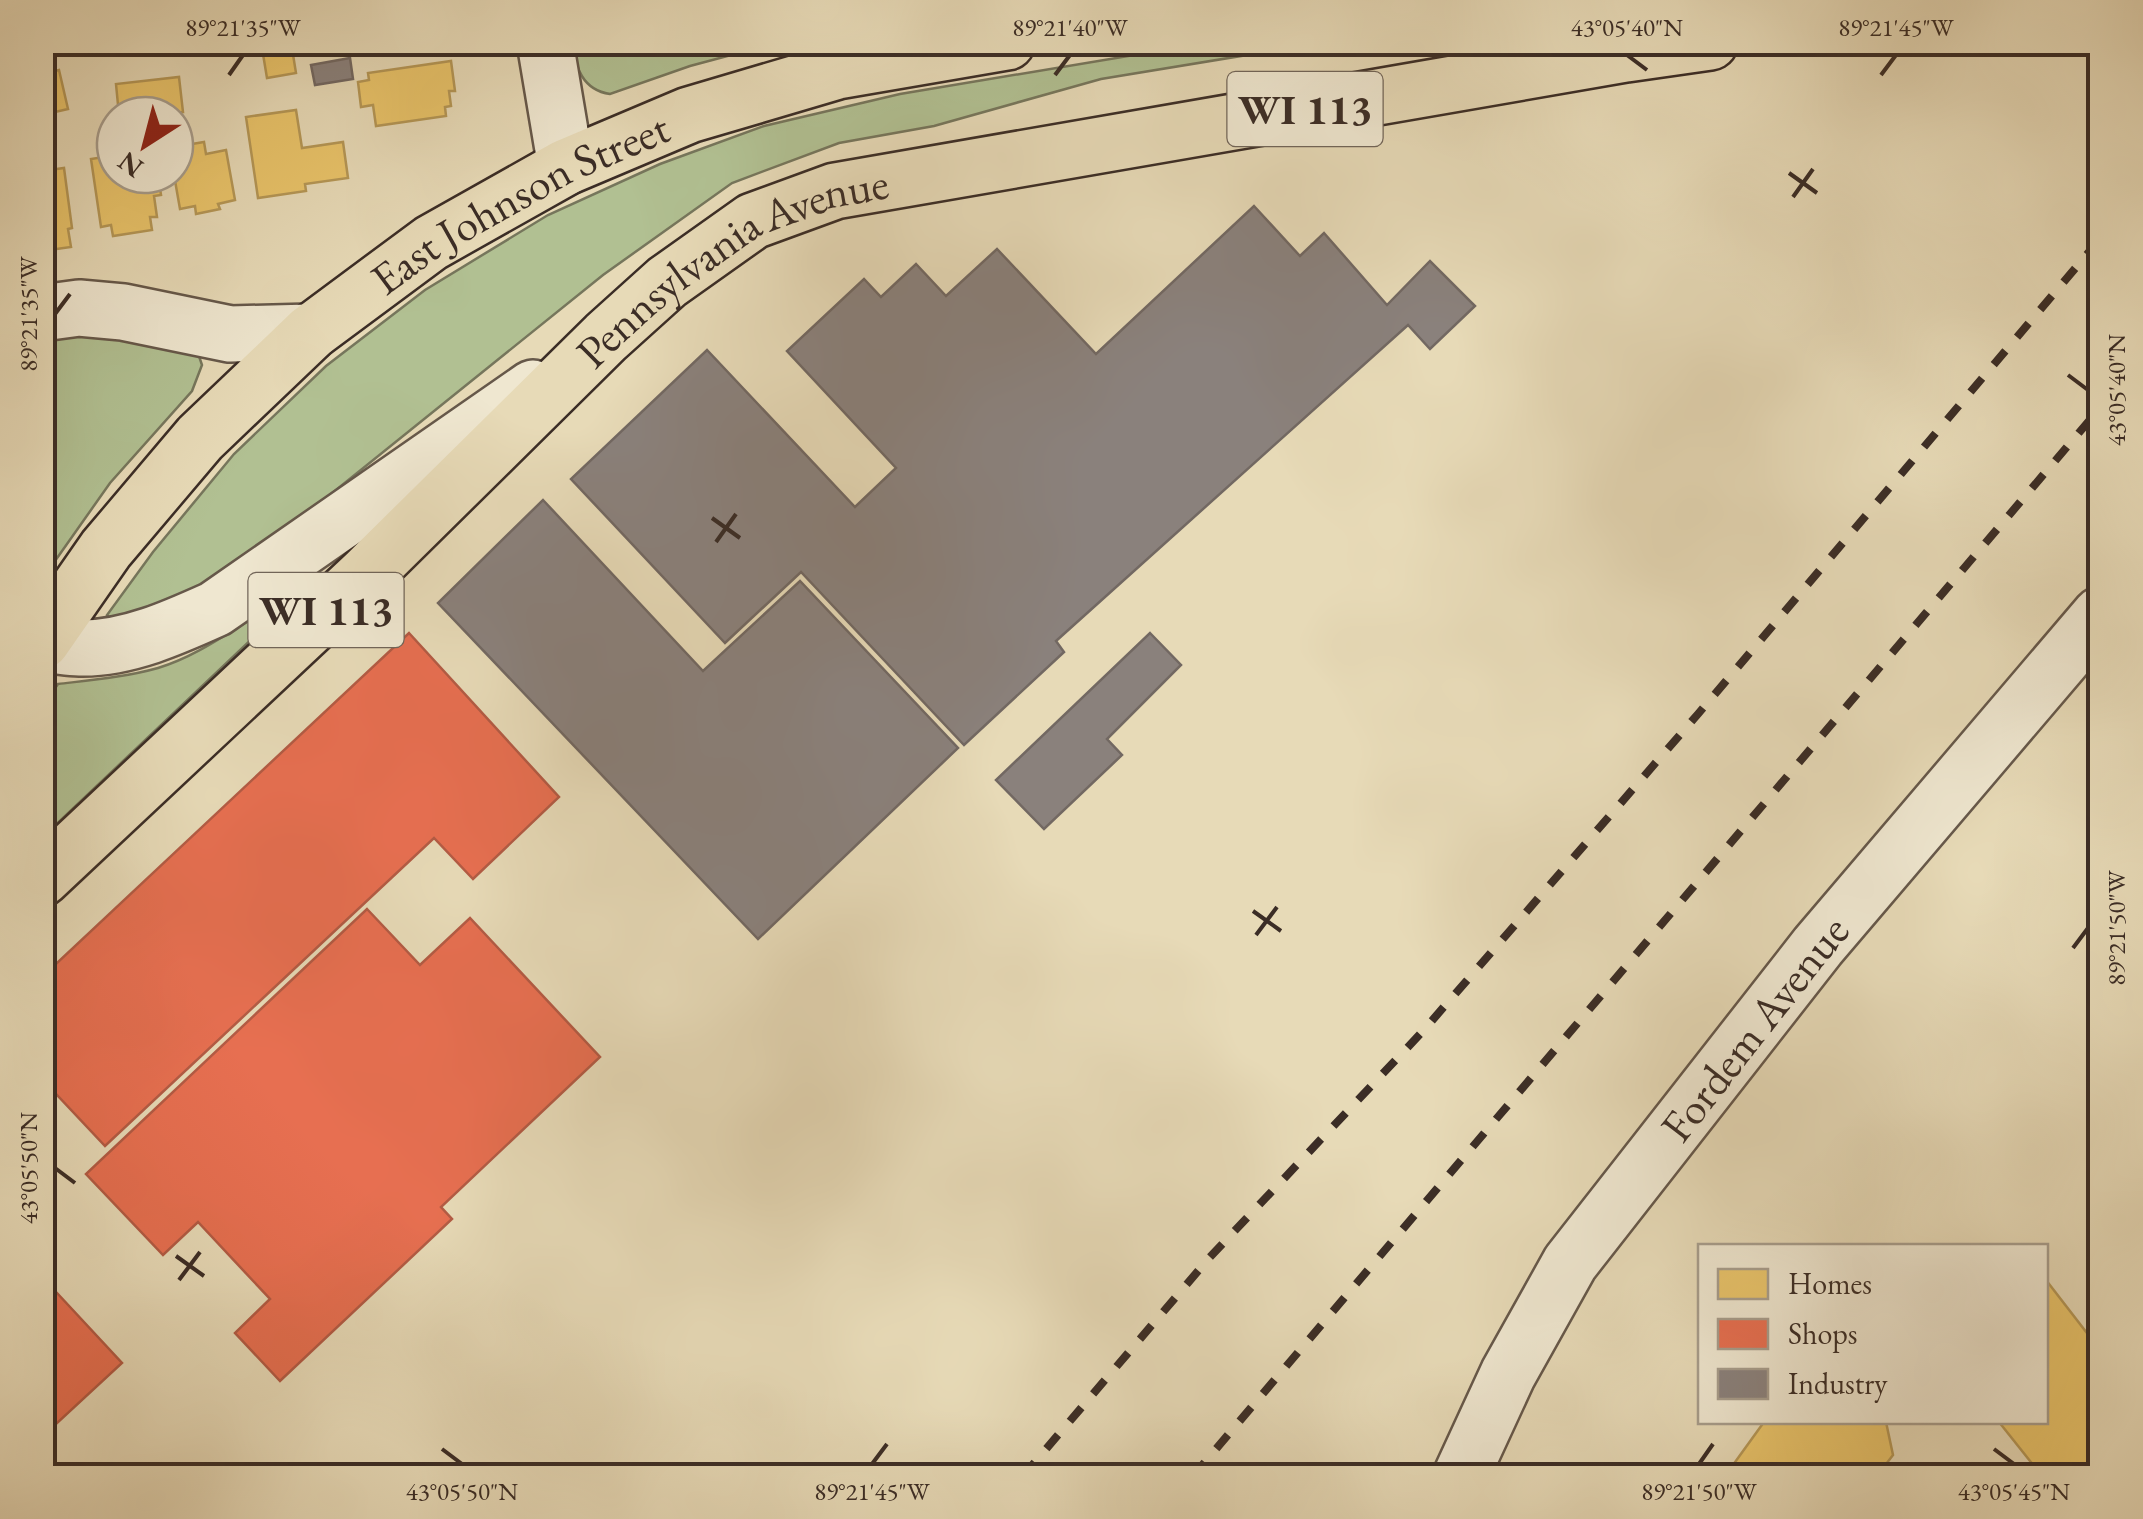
<svg xmlns="http://www.w3.org/2000/svg" width="2143" height="1519" font-family="'EB Garamond',serif">
  <style>
    .green { fill: #b1c092; stroke: #76765c; stroke-width: 2.5 }
    .homes { fill: #e9c46a; stroke: #b59756; stroke-width: 2.5 }
    .shops { fill: #e76f51; stroke: #b35b44; stroke-width: 2.5 }
    .industry { fill: #8a817c; stroke: #726862; stroke-width: 2.5 }
    .lines { fill: none; stroke-linecap: round; stroke-linejoin: round }
    .minor-casing { stroke: #66584a; stroke-width: 60 }
    .major-casing { stroke: #3b2d26; stroke-width: 60 }
    .minor { stroke: #efe7d0; stroke-width: 55 }
    .major { stroke: #e7dab7; stroke-width: 55 }
    .rail { stroke: #3b2d26; stroke-width: 8; stroke-dasharray: 18 18; stroke-linecap: butt }
    .ticks { fill: none; stroke: #3b2d26; stroke-width: 4 }
    .labels { text-anchor: middle; dominant-baseline: central; stroke-width: 10; stroke-linejoin: round; paint-order: stroke }
    .shield { fill: #efe7d0; stroke: #716559; stroke-width: 2.5 }
    .shield-label { font-size: 42px; font-weight: bold; fill: #3b2d26 }
    .street-label { font-size: 45px; fill: #3b2d26; stroke: #efe7d0 }
    .neatline { fill: none; stroke: #3b2d26; stroke-width: 4 }
    .ticks-label { font-size: 25px; text-anchor: middle; fill: #3b2d26 }
  </style>
  <rect width="100%" height="100%" fill="#e7dab7"/>
  <filter id="stains"><feTurbulence type="fractalNoise" baseFrequency=".002" numOctaves="4"/><feColorMatrix values="0 0 0 0 .2 0 0 0 0 .09 0 0 0 0 .02 0 0 0 .5 -.17"/></filter>
  <radialGradient id="worn" r=".72"><stop offset=".6" stop-color="#630" stop-opacity="0"/><stop offset="1" stop-color="#630" stop-opacity=".3"/></radialGradient>
  <!-- green -->
  <g class="green">
    <path d="M571 43H776L690 66 610 94C582 90 576 67 571 43Z"/>
    <polygon points="1206,43 1320,43 1101,79 934,126 839,143 732,183 603,275 218,585 113,621 107,615 153,552 234,454 326,366 425,290 548,215 660,164 764,126 900,94"/>
    <polygon points="96,332 198,353 202,365 192,391 110,483 43,578 43,340"/>
    <path d="M248 621 258 633 43 837V705L58 684C92 680 126 677 158 668 191 658 219 639 248 621Z"/>
  </g>
  <!-- homes -->
  <g class="homes">
    <polygon points="261,42 291,42 296,73 267,78"/>
    <polygon points="451,61 455,91 449,91 451,106 445,107 446,116 376,126 373,105 361,107 358,82 369,80 368,73"/>
    <polygon points="59,70 68,109 42,115 42,74"/>
    <polygon points="179,77 183,112 119,115 116,84"/>
    <polygon points="296,110 302,148 343,142 348,178 305,184 306,191 258,198 246,117"/>
    <polygon points="204,142 206,154 226,150 235,200 218,204 220,209 196,214 195,206 180,209 174,175 175,160 182,158 180,146"/>
    <polygon points="115,144 115,175 158,175 161,195 154,196 157,217 150,217 152,230 113,236 111,225 101,227 91,159 104,157 103,146"/>
    <polygon points="64,168 72,228 68,229 71,247 42,251 42,171"/>
    <polygon points="2046,1280 2100,1350 2100,1476 2042,1476 1999,1422 2046,1422"/>
    <polygon points="1764,1422 1886,1422 1893,1455 1877,1476 1725,1476"/>
  </g>
  <!-- shops -->
  <g class="shops">
    <polygon points="409,633 559,797 473,879 434,838 105,1146 42,1079 42,977"/>
    <polygon points="367,909 420,965 470,918 600,1057 441,1207 452,1219 280,1381 235,1333 270,1299 198,1222 163,1255 86,1174"/>
    <polygon points="44,1279 122,1363 42,1437 42,1281"/>
  </g>
  <!-- industry -->
  <g class="industry">
    <polygon points="350,58 353,79 315,85 311,65"/>
    <polygon points="1254,206 1300,256 1324,233 1387,305 1430,261 1475,306 1430,349 1408,325 1056,641 1064,652 964,745 801,572 725,643 571,479 707,350 855,507 896,468 787,351 864,279 881,297 916,264 946,296 997,249 1096,354"/>
    <polygon points="543,500 703,671 800,581 958,748 758,939 438,603"/>
    <polygon points="1150,633 1181,665 1107,739 1122,755 1044,829 996,780"/>
  </g>
  <g class="lines">
    <!-- minor casing -->
    <g class="minor-casing">
      <g id="minor">
        <polyline points="545,42 566,167"/>
        <polyline points="42,313 79,308 123,312 230,334 311,332"/>
        <path d="M42 644C56 646 70 648 83 648 129 648 175 627 215 609L533 388"/>
        <path id="s1" d="M1461 1476 1508 1374 1570 1263 1818 946 2100 615"/>
      </g>
    </g>
    <!-- major casing -->
    <g class="major-casing">
      <g id="major">
        <path id="s2" d="M42 641 106 549 200 438 311 332 431 243 566 167 689 115 838 71 1007 42"/>
        <path id="s3" d="M42 878 366 574 606 337 667 282 753 221 835 191 1626 54 1710 42"/>
      </g>
    </g>
    <!-- minor -->
    <use href="#minor" class="minor"/>
    <!-- major -->
    <use href="#major" class="major"/>
    <!-- rail -->
    <g class="rail">
      <polyline points="1023,1476 1210,1257 1423,1031 1698,714 2100,239"/>
      <polyline points="1193,1476 2100,408"/>
    </g>
  </g>
  <!-- ticks -->
  <path class="ticks" d="M1627 55 1647 70M229 75 243 55M1055 75 1070 55M1881 75 1896 55M1789 173 1817 193M1793 197 1813 169M55 314 70 294M2068 375 2088 390M712 518 740 538M716 542 736 514M1253 911 1281 931M1256 935 1277 907M2073 948 2088 928M55 1168 75 1183M176 1256 204 1276M179 1280 200 1252M442 1449 462 1464M1994 1449 2014 1464M872 1464 887 1444M1699 1464 1713 1444"/>
  <g class="labels">
    <!-- shield labels -->
    <g class="shield">
      <rect x="1227.5" y="72" width="155" height="74" rx="8"/>
      <rect x="248.5" y="573" width="155" height="74" rx="8"/>
    </g>
    <g class="shield-label">
      <text x="1305" y="109">WI 113</text>
      <text x="326" y="610">WI 113</text>
    </g>
    <!-- street labels -->
    <g class="street-label">
      <text stroke="none"><textPath href="#s2" startOffset="658">East Johnson Street</textPath></text>
      <text stroke="none"><textPath href="#s3" startOffset="930">Pennsylvania Avenue</textPath></text>
      <text stroke="none"><textPath href="#s1" startOffset="538">Fordem Avenue</textPath></text>
    </g>
  </g>
  <!-- margin -->
  <rect width="2143" height="1519" fill="none" stroke="#e7dab7" stroke-width="110"/>
  <!-- legend -->
  <rect x="1698" y="1244" width="350" height="180" fill="#efe7d0" stroke="#a79d8c" stroke-width="2.5"/>
  <rect x="1718" y="1269" width="50" height="30" fill="#e9c46a" stroke="#a79d8c" stroke-width="2.5"/>
  <text x="1788" y="1294" font-size="30" fill="#3b2d26">Homes</text>
  <rect x="1718" y="1319" width="50" height="30" fill="#e76f51" stroke="#a79d8c" stroke-width="2.5"/>
  <text x="1788" y="1344" font-size="30" fill="#3b2d26">Shops</text>
  <rect x="1718" y="1369" width="50" height="30" fill="#8a817c" stroke="#a79d8c" stroke-width="2.5"/>
  <text x="1788" y="1394" font-size="30" fill="#3b2d26">Industry</text>
  <!-- north arrow -->
  <g transform="translate(145 145) rotate(216)"><circle r="48" fill="#efe7d0" stroke="#a79d8c" stroke-width="2.5"/>
  <path d="M0-8L18 38L0 25L-18 38Z" fill="#8f2418"/>
  <text y="-15" font-size="28" font-weight="bold" text-anchor="middle" fill="#3b2d26">N</text>
  </g>
  <rect x="55" y="55" width="2033" height="1409" class="neatline"/>
  <g class="ticks-label">
    <text x="243" y="36">89°21'35"W</text>
    <text x="1070" y="36">89°21'40"W</text>
    <text x="1627" y="36">43°05'40"N</text>
    <text x="1896" y="36">89°21'45"W</text>
    <text transform="translate(28 314) rotate(-90)" y="9">89°21'35"W</text>
    <text transform="translate(2116 390) rotate(-90)" y="9">43°05'40"N</text>
    <text transform="translate(2116 928) rotate(-90)" y="9">89°21'50"W</text>
    <text transform="translate(28 1168) rotate(-90)" y="9">43°05'50"N</text>
    <text x="462" y="1500">43°05'50"N</text>
    <text x="872" y="1500">89°21'45"W</text>
    <text x="1699" y="1500">89°21'50"W</text>
    <text x="2014" y="1500">43°05'45"N</text>
  </g>
  <rect width="100%" height="100%" filter="url(#stains)"/>
  <rect width="100%" height="100%" fill="url(#worn)"/>
</svg>
